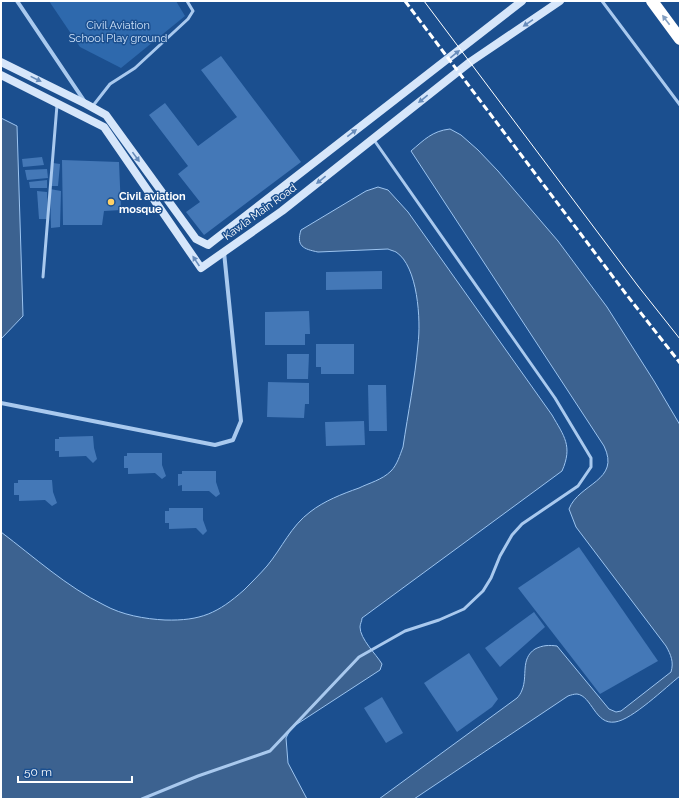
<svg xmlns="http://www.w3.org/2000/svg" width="681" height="800" font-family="Raleway,sans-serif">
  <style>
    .green { fill: #2e69ad }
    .water { fill: #3c6290; stroke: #9cc4f0 }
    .building { fill: #4478b7 }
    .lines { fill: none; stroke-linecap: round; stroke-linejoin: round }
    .lane { stroke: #a9c9ee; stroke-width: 3 }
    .street { stroke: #a9c9ee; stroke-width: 4 }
    .secondary { stroke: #d6e6fa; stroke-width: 8 }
    .highway { stroke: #fff; stroke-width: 12 }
    .tram { stroke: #fff; stroke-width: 1 }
    .rail { stroke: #fff; stroke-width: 3; stroke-dasharray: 7 3; stroke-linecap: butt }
    .oneway { fill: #829ec1 }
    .oneway2 { fill: #668bba }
    .poi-dot { fill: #ffd166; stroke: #1b4f8f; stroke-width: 1.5 }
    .labels { text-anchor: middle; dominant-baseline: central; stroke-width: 3; stroke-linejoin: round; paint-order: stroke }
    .park-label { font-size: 11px; fill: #cfe3fa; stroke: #1b4f8f }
    .poi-label { font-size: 11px; font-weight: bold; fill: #fff; stroke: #1b4f8f; text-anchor: start }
    .street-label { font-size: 11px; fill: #fff; stroke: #1b4f8f }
  </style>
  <rect width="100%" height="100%" fill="#1b4f8f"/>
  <!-- green -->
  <polygon class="green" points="49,1 176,1 185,16 121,68 80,47"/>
  <!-- water -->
  <g class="water">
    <polygon points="1,118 17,126 23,316 1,339"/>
    <path d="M450 129 461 135 478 150 498 171 558 241 607 307 654 381 680 425V676C666 687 632 720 615 722 595 725 592 696 577 694 574 694 571 695 568 696L414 799H379L517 698C519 696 521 693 522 690 528 676 520 659 535 649 543 645 549 645 557 646L609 709 616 712 621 711 671 672C674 662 671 655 666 646L576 527 569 509C579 483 621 481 604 446L411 151C424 140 432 131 450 129Z"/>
    <path d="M378 187 388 190 408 212 552 415C564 436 573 446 562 471L362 618C362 621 360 624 360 627 360 639 376 654 382 664L380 670 291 728 286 738 288 763 307 799H1V532C34 557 67 587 104 605 122 615 145 619 165 620 201 621 218 613 244 590 252 582 260 574 267 566 282 548 291 526 310 512 324 501 342 494 359 488 369 483 382 480 391 471 397 465 400 455 403 447 408 413 415 379 418 344 421 321 418 266 396 252 394 251 390 250 388 249L318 252C303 249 296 246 301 230L366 191Z"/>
  </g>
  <!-- building -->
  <g class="building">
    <polygon points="221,56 301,162 204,235 186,212 200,202 178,174 188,166 149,115 165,103 198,146 237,117 201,70"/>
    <polygon points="42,157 44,165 23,167 22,159"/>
    <polygon points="62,160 119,162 121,210 104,211 102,225 63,225"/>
    <polygon points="53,163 60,164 58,186 51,186"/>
    <polygon points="47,169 48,178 27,180 25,170"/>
    <polygon points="47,180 47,188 30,188 29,182"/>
    <polygon points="50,189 61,191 60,227 51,228"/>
    <polygon points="37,191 47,192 48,219 39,219"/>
    <polygon points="382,271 382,289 326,290 326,272"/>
    <polygon points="309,311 310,334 305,334 305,345 265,345 265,312"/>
    <polygon points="316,344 354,344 354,374 321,374 321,367 316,367"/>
    <polygon points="287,354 309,354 308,379 287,379"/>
    <polygon points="268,382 309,383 309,404 305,404 304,418 267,417"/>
    <polygon points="368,385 386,385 387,431 369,431"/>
    <polygon points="364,421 365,445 326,446 325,422"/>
    <polygon points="93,436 94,448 97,459 93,463 86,456 59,457 59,451 55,451 55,439 59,439 59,437"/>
    <polygon points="127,453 162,453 162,465 166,476 162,479 155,473 128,474 128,468 124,468 124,456 127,456"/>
    <polygon points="182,471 216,471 216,482 220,494 216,497 209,491 182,491 182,485 178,486 178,474 182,474"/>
    <polygon points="18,480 52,480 53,492 57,503 52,506 45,500 19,501 19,495 14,495 14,483 18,483"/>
    <polygon points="169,508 203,508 203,520 207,531 203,535 196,528 169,529 169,523 165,523 165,511 169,511"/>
    <polygon points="579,547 658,661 600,694 518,588"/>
    <polygon points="534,612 545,627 500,667 485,648"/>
    <polygon points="469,653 498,699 492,707 457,732 424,683"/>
    <polygon points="382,697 403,733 386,743 364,708"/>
  </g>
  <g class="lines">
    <!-- lane -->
    <g class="lane">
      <polyline points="602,1 680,105"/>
      <polyline points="92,107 110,84 135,68 188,19 193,11 187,1"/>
      <polyline points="43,277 57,105"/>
      <polyline points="142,799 198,776 270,751 359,657 405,631 439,620 464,609 483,591 491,578 500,556 512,535 522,524 578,486 591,467 591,458 555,398 374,140"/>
    </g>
    <!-- street -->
    <g class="street">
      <polyline points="17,1 85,102"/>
      <polyline points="1,403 215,445 233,440 241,421 224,252"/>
    </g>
    <!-- secondary -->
    <g class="secondary">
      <polyline points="1,62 86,104 106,115 196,239 208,245 522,1"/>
      <polyline points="1,75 104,127 201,268 282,211 470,62 560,1"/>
    </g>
    <!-- highway -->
    <polyline class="highway" points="652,1 680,39"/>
    <!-- tram -->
    <polyline class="tram" points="424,1 638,286 680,339"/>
    <!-- rail -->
    <polyline class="rail" points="405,1 626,294 680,363"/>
  </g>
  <!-- one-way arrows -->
  <defs><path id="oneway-solid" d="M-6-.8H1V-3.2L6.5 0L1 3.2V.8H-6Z"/></defs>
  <use class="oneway" href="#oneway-solid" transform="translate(666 20) rotate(-127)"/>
  <g class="oneway2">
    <use href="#oneway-solid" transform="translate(528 23) rotate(146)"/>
    <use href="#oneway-solid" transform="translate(455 54) rotate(-39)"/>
    <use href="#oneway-solid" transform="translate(36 79) rotate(26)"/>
    <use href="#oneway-solid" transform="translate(423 99) rotate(141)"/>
    <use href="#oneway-solid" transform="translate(352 133) rotate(-38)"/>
    <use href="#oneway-solid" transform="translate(136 157) rotate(54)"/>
    <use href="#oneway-solid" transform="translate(321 180) rotate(141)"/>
    <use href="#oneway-solid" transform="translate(196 261) rotate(-124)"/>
  </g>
  <!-- markers -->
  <circle class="poi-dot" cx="111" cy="202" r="4"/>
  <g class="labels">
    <!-- park labels -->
    <g class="park-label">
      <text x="118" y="25">Civil Aviation<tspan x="118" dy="13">School Play ground</tspan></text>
    </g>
    <!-- poi labels -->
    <g class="poi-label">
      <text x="119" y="196">Civil aviation<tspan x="119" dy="13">mosque</tspan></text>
    </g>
    <!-- street labels -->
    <g class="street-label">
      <text transform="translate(260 212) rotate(-36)">Kawla Main Road</text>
    </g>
  </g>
  <!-- border -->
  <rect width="681" height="800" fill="none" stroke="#ffffff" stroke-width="4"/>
  <!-- scale -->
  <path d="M18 776v6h114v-6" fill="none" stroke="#ffffff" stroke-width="2"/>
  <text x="24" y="776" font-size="12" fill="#ffffff" stroke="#1b4f8f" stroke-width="3" paint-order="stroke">50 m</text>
</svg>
